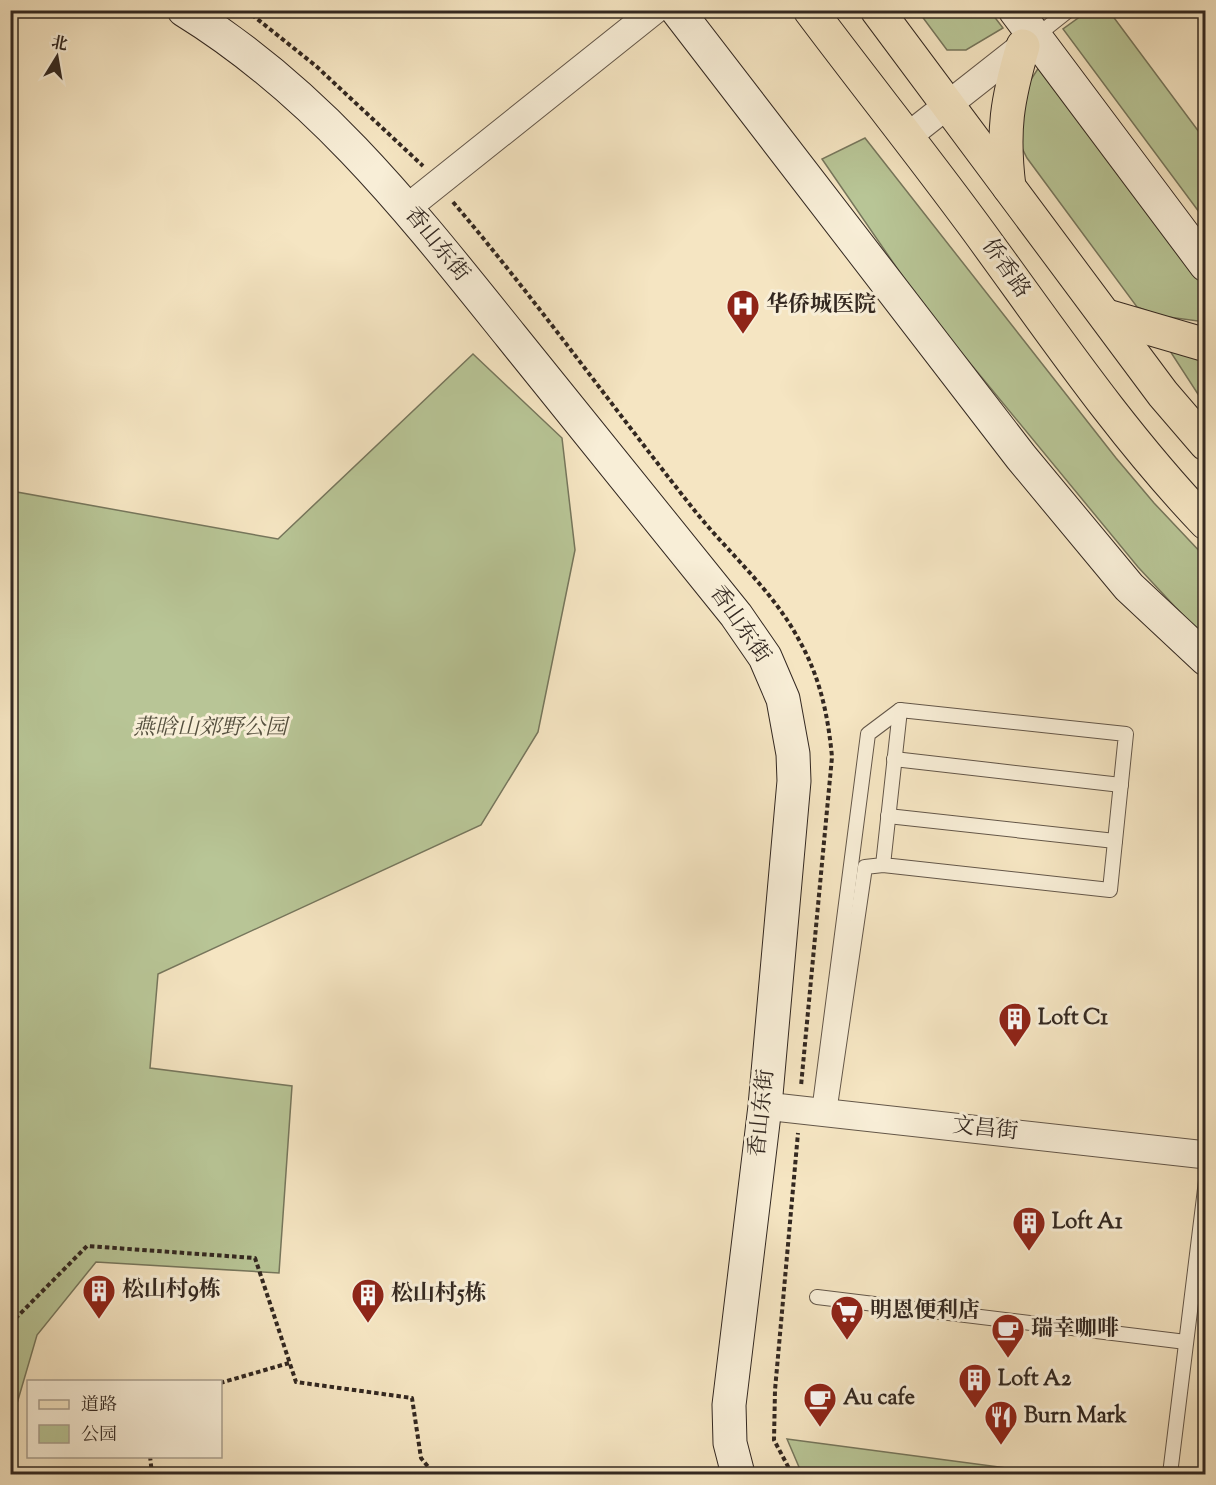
<svg xmlns="http://www.w3.org/2000/svg" width="1216" height="1485" font-family="'Sorts Mill Goudy','Noto Serif SC',serif">
  <style>
    .green { fill: #b8c596; stroke: #76765c; stroke-width: 1.5 }
    .lines { fill: none; stroke-linecap: round; stroke-linejoin: round }
    .lane-casing { stroke: #645749; stroke-width: 16 }
    .street-casing { stroke: #645749; stroke-width: 29 }
    .secondary-casing { stroke: #332821; stroke-width: 35 }
    .primary-casing { stroke: #332821; stroke-width: 35 }
    .path { stroke: #332821; stroke-width: 4; stroke-dasharray: 4.5 3; stroke-linecap: butt }
    .lane { stroke: #f8eed7; stroke-width: 14 }
    .street { stroke: #f8eed7; stroke-width: 27 }
    .secondary { stroke: #f8eed7; stroke-width: 33 }
    .primary { stroke: #f5e5c2; stroke-width: 33 }
    .labels { text-anchor: middle; dominant-baseline: central; stroke-width: 6; stroke-linejoin: round; paint-order: stroke }
    .street-label { font-size: 22px; fill: #332821; stroke: #f8eed7 }
    .poi-label { font-size: 22px; font-weight: bold; fill: #332821; stroke: #f8eed7; text-anchor: start }
    .park-label { font-size: 22px; font-style: italic; fill: #544f3e; stroke: #f8eed7 }
  </style>
  <rect width="100%" height="100%" fill="#f5e5c2"/>
  <filter id="stains"><feTurbulence type="fractalNoise" baseFrequency=".00333" numOctaves="4"/><feColorMatrix values="0 0 0 0 .2 0 0 0 0 .09 0 0 0 0 .02 0 0 0 .5 -.17"/></filter>
  <radialGradient id="worn" r=".72"><stop offset=".6" stop-color="#630" stop-opacity="0"/><stop offset="1" stop-color="#630" stop-opacity=".3"/></radialGradient>
  <!-- green -->
  <g class="green">
    <polygon points="918,11 990,11 1003,28 966,50 947,50"/>
    <polygon points="1088,11 1109,11 1205,140 1205,220 1063,29"/>
    <polygon points="1039,67 1205,286 1205,322 1161,316 1137,307 1027,158 1018,140 1030,81"/>
    <polygon points="865,138 1116,458 1154,503 1205,557 1205,639 1138,567 923,306 822,159"/>
    <polygon points="1170,351 1205,356 1205,405"/>
    <polygon points="473,354 562,438 575,550 538,732 481,825 158,974 150,1068 292,1086 279,1273 96,1262 37,1335 11,1424 11,491 278,539"/>
    <polygon points="787,1439 1052,1474 802,1474"/>
  </g>
  <g class="lines">
    <!-- lane casing -->
    <g class="lane-casing">
      <g id="lane">
        <polyline points="1035,37 1069,10"/>
        <polyline points="894,759 1121,785"/>
        <polyline points="888,816 1115,841"/>
        <polyline points="819,1112 868,734 900,710"/>
        <polyline points="829,1113 865,867 883,865 1110,890 1126,734 900,710 883,865"/>
        <polyline points="817,1297 1186,1342"/>
        <polyline points="1170,1474 1206,1181"/>
      </g>
    </g>
    <!-- street casing -->
    <g class="street-casing">
      <g id="street">
        <polyline points="907,137 1029,41"/>
        <polyline points="407,208 655,10"/>
        <polyline points="765,1106 1206,1155"/>
      </g>
    </g>
    <!-- secondary casing -->
    <g class="secondary-casing">
      <g id="secondary">
        <path d="M184 10C320 94 412 213 511 336 586 429 661 522 736 615L765 657 783 699 793 754 794 781 765 1106 729 1405 730 1443 738 1474"/>
        <polyline points="677,10 1021,457 1129,587 1206,659"/>
        <polyline points="1015,10 1206,265"/>
      </g>
    </g>
    <!-- primary casing -->
    <g class="primary-casing">
      <g id="primary">
        <path d="M810 10C864 82 920 152 973 224 1048 326 1118 431 1206 523"/>
        <polyline points="877,10 1163,394 1206,444"/>
        <path d="M1009 187C1002 131 1007 100 1023 46"/>
        <polyline points="1107,316 1206,345"/>
      </g>
    </g>
    <!-- path -->
    <g class="path">
      <polyline points="246,10 316,66 423,166"/>
      <path d="M453 202C536 300 611 405 691 506 726 551 772 589 799 640 820 677 828 715 832 757L801 1086"/>
      <polyline points="10,1324 87,1246 255,1258 296,1382 412,1398 421,1458 434,1474"/>
      <polyline points="220,1383 289,1363"/>
      <polyline points="150,1456 152,1474"/>
      <polyline points="792,1474 774,1440 775,1390 798,1133"/>
    </g>
    <!-- lane -->
    <use href="#lane" class="lane"/>
    <!-- street -->
    <use href="#street" class="street"/>
    <!-- secondary -->
    <use href="#secondary" class="secondary"/>
    <!-- primary -->
    <use href="#primary" class="primary"/>
  </g>
  <!-- icons -->
  <defs>
    <g id="hospital-pin" transform="scale(1.725)"><path d="M0 17L-7.5 6A9.5 9.5 0 1 1 7.5 6Z" fill="#8f2418" stroke="#f8eed7"/><path d="M-5-5h3v3.5h4V-5h3V5h-3V1.5h-4V5h-3Z" fill="#fff"/></g>
    <g id="building-pin" transform="scale(1.725)"><path d="M0 17L-7.5 6A9.5 9.5 0 1 1 7.5 6Z" fill="#8f2418" stroke="#f8eed7"/><path d="M-4-6H4V6H1V3H-1V6H-4ZM-2.5-4.3h1.7v1.8h-1.7ZM.8-4.3h1.7v1.8H.8ZM-2.5-1h1.7V.8h-1.7ZM.8-1h1.7V.8H.8Z" fill="#fff"/></g>
    <g id="supermarket-pin" transform="scale(1.725)"><path d="M0 17L-7.5 6A9.5 9.5 0 1 1 7.5 6Z" fill="#8f2418" stroke="#f8eed7"/><path d="M-6-5.5h2.5l.6 2H6L4.5 2H-2.5L-4.4-4H-6ZM-1.5 3.2a1.3 1.3 0 1 0 .1 0ZM3 3.2a1.3 1.3 0 1 0 .1 0Z" fill="#fff"/></g>
    <g id="cafe-pin" transform="scale(1.725)"><path d="M0 17L-7.5 6A9.5 9.5 0 1 1 7.5 6Z" fill="#8f2418" stroke="#f8eed7"/><path d="M-5.5-4.5H6V0H3Q3 3.5 0 3.5H-2.5Q-5.5 3.5-5.5 0ZM3-3.2v2h1.7v-2ZM-6 4.5H4V6H-6Z" fill="#fff"/></g>
    <g id="restaurant-pin" transform="scale(1.725)"><path d="M0 17L-7.5 6A9.5 9.5 0 1 1 7.5 6Z" fill="#8f2418" stroke="#f8eed7"/><path d="M-5-6h1v4h1v-4h1v4h1v-4h1v5L-1.5 .5V6h-2V.5L-5-1ZM5-6V6H3V1.5H1.5Q1.5-4 5-6Z" fill="#fff"/></g>
  </defs>
  <g fill-rule="evenodd">
    <use href="#hospital-pin" x="743" y="306"/>
    <use href="#building-pin" x="1015" y="1019"/>
    <use href="#building-pin" x="1029" y="1223"/>
    <use href="#building-pin" x="99" y="1291"/>
    <use href="#building-pin" x="368" y="1295"/>
    <use href="#supermarket-pin" x="847" y="1312"/>
    <use href="#cafe-pin" x="1008" y="1330"/>
    <use href="#building-pin" x="975" y="1380"/>
    <use href="#cafe-pin" x="820" y="1399"/>
    <use href="#restaurant-pin" x="1001" y="1417"/>
  </g>
  <g class="labels">
    <!-- street labels -->
    <g class="street-label">
      <text transform="translate(436 245) rotate(51)">香山东街</text>
      <text transform="translate(1005 269) rotate(55)">侨香路</text>
      <text transform="translate(739 625) rotate(55)">香山东街</text>
      <text transform="translate(763 1113) rotate(-84)">香山东街</text>
      <text transform="translate(985 1130) rotate(6)">文昌街</text>
    </g>
    <!-- poi labels -->
    <g class="poi-label">
      <text x="766" y="306">华侨城医院</text>
      <text x="1038" y="1019">Loft C1</text>
      <text x="1052" y="1223">Loft A1</text>
      <text x="122" y="1291">松山村9栋</text>
      <text x="391" y="1295">松山村5栋</text>
      <text x="870" y="1312">明恩便利店</text>
      <text x="1031" y="1330">瑞幸咖啡</text>
      <text x="998" y="1380">Loft A2</text>
      <text x="843" y="1399">Au cafe</text>
      <text x="1024" y="1417">Burn Mark</text>
    </g>
    <!-- park labels -->
    <g class="park-label">
      <text x="210" y="729">燕晗山郊野公园</text>
    </g>
  </g>
  <!-- margin -->
  <rect width="1216" height="1485" fill="none" stroke="#f5e5c2" stroke-width="36"/>
  <rect x="12" y="12" width="1192" height="1461" fill="none" stroke="#332821" stroke-width="3"/>
  <rect x="18" y="18" width="1180" height="1449" fill="none" stroke="#332821" stroke-width="1.5"/>
  <!-- legend -->
  <rect x="27" y="1380" width="195" height="78" fill="#f8eed7" stroke="#a99f8e" stroke-width="1.5"/>
  <rect x="39" y="1400" width="30" height="9" fill="#f5e5c2" stroke="#a99f8e" stroke-width="1.5"/>
  <text x="81" y="1410" font-size="18" fill="#332821">道路</text>
  <rect x="39" y="1425" width="30" height="18" fill="#b8c596" stroke="#a99f8e" stroke-width="1.5"/>
  <text x="81" y="1440" font-size="18" fill="#332821">公园</text>
  <!-- north arrow -->
  <g transform="translate(57 57) rotate(11)" stroke="#f8eed7" stroke-width="4.5" paint-order="stroke">
  <path d="M0-4.5L10 22L0 15L-10 22Z" fill="#332821"/>
  <text y="-9" font-size="16" font-weight="bold" text-anchor="middle" fill="#332821">北</text>
  </g>
  <rect width="100%" height="100%" filter="url(#stains)"/>
  <rect width="100%" height="100%" fill="url(#worn)"/>
</svg>
